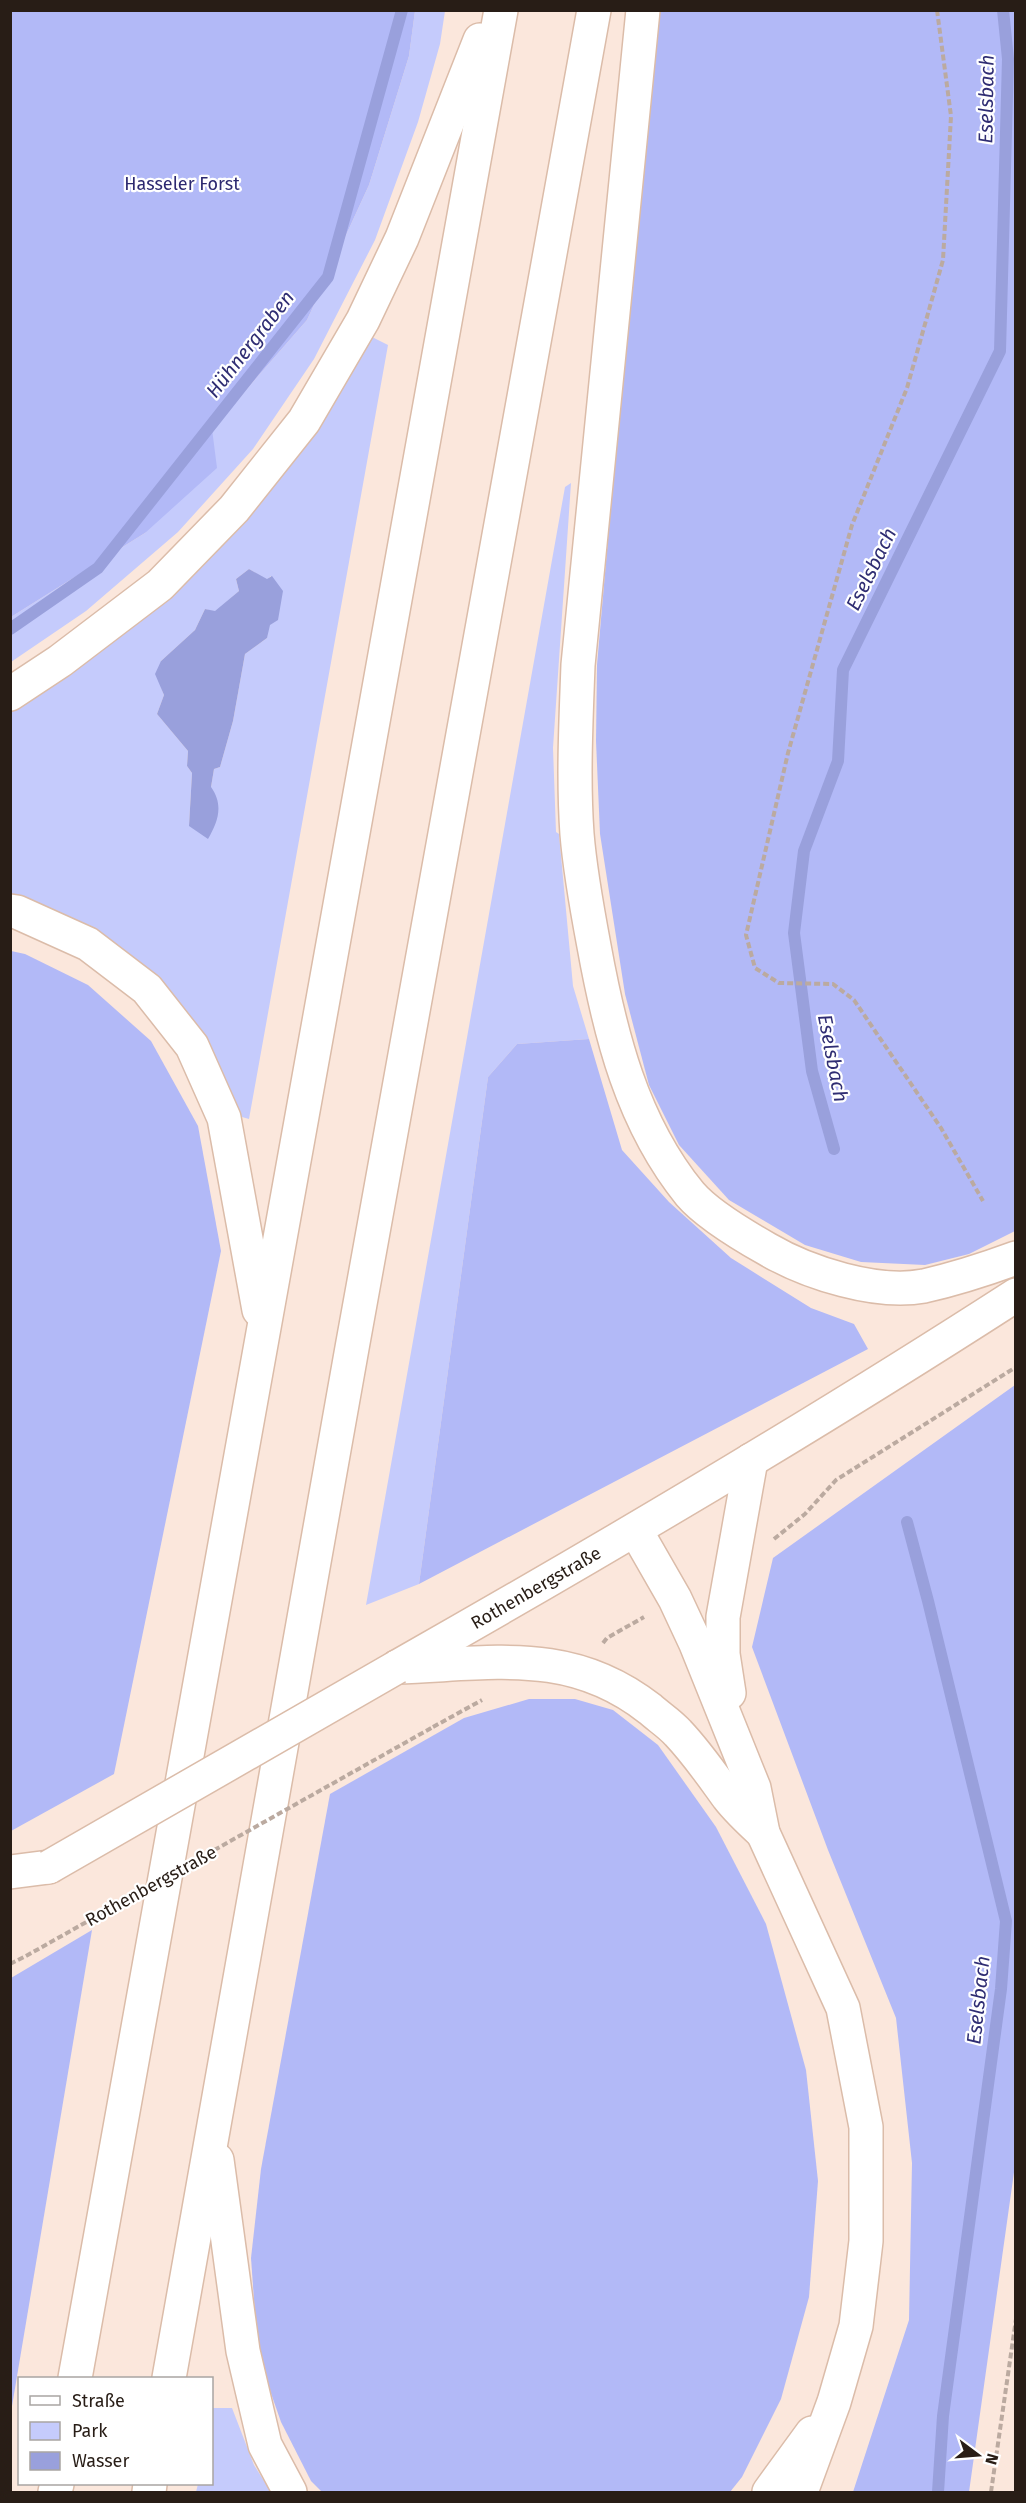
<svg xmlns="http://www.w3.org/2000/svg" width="1026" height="2503" font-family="'Fira Sans',sans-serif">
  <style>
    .green { fill: #c5cbfc; fill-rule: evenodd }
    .forest { fill: #b2b9f7 }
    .water { fill: #99a0dc }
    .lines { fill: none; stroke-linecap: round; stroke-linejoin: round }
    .stream { stroke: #99a0dc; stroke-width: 12 }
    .secondary-casing { stroke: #dbbca9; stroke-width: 36 }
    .highway-casing { stroke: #dbbca9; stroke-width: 36 }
    .path { stroke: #bbaaa0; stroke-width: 4; stroke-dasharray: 6 3; stroke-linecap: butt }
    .secondary { stroke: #fff; stroke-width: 33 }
    .highway { stroke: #fff; stroke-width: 33 }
    .secondary-bridge-casing { stroke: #dbbca9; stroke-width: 36; stroke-linecap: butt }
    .path-bridge { stroke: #bbaaa0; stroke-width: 4; stroke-dasharray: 6 3; stroke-linecap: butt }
    .secondary-bridge { stroke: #fff; stroke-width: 33 }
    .labels { text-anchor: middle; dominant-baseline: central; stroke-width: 4.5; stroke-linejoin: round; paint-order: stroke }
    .park-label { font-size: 18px; fill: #2c2970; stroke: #fff }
    .street-label { font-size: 18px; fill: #281d16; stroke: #fff }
    .water-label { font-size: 20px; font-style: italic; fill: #2f2d73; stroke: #fff }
  </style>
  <rect width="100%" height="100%" fill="#fbe7dc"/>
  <!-- green -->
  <g class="green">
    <polygon points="415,11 445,11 440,44 418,122 375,240 314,359 253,449 178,532 86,611 11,662 11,617 145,533 212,429 307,320 369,185 409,56"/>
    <path d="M372 337 388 345 249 1119 235 1115 211 1057 11 903V709L134 624ZM249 569 267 580 271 576 267 638 245 654 233 721 220 767 214 769 211 787 189 826 192 773 187 766 188 751 157 714 164 695 161 687V661L195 630 205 609 215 612 239 591 236 579Z"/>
    <polygon points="571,483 553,748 556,832 559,834 573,986 589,1039 517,1044 488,1077 419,1584 366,1605 565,487"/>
    <polygon points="212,2408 232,2408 254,2465 271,2492 196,2492 198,2484 212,2484"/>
  </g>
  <!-- forest -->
  <g class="forest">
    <polygon points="11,10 415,11 409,56 369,185 307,320 212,429 217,468 145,533 11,617"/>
    <polygon points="654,11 1015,11 1015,1231 969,1254 925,1265 861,1262 805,1245 729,1200 679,1145 649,1085 625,994 600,834 596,741 597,665"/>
    <polygon points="11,951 25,954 88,985 151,1041 198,1126 221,1251 114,1774 11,1831"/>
    <polygon points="589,1039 622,1150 669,1202 731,1258 811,1308 854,1324 868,1349 419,1584 488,1077 517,1044"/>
    <polygon points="1015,1385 1016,2158 969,2492 853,2492 909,2320 912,2163 896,2018 828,1850 752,1647 773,1558"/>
    <polygon points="529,1699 575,1699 613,1710 658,1745 716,1827 766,1924 806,2070 818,2181 809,2297 781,2399 742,2477 730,2492 322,2492 311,2481 281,2422 258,2356 251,2258 261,2169 330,1794 464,1718"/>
    <polygon points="92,1930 11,2412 11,1978"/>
  </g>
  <!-- water -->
  <path class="water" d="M249 569 267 579 272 576 283 591 278 620 270 625 267 638 245 654 233 721 220 767 214 769 211 787C224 805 218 822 208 839L189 826 192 773 187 766 188 751 157 714 164 695 155 674 161 661 195 630 205 609 215 611 239 591 236 579Z"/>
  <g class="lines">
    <!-- stream -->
    <g class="stream">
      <polyline points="10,629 98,568 328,277 402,10"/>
      <polyline points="834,1149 812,1071 794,933 804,851 838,761 843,670 1000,351 1008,59 1003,10"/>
      <polyline points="907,1522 928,1601 1006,1921 1001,1989 943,2416 938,2492"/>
    </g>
    <!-- secondary casing -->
    <g class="secondary-casing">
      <path id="secondary" d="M397 1667C607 1548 813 1426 1016 1295"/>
    </g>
    <!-- highway casing -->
    <g class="highway-casing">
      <g id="highway">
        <path d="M643 10 578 665C576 721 573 778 577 834 580 871 587 909 594 946 610 1034 632 1123 690 1194 707 1214 744 1236 767 1249 808 1273 877 1295 924 1286 955 1279 986 1269 1016 1258"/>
        <polyline points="10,694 60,661 160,585 234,509 304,421 363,320 402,238 480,40"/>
        <polyline points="10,911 17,912 88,944 147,989 192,1046 224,1118 259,1310"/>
        <polyline points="636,1531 675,1599 696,1644 754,1788 763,1833 843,2008 866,2127 866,2241 856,2326 834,2402 801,2492"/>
        <path d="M397 1667C492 1664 570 1646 650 1709 659 1717 670 1724 678 1733 697 1753 712 1775 728 1797 738 1810 751 1822 763 1833"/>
        <polyline points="729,1693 723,1654 723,1617 751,1460"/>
        <polyline points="10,1872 49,1867"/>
        <polyline points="217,2160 243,2351 265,2445 290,2492"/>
        <polyline points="75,2378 501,10"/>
        <polyline points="169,2378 352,1348 594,10"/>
        <polyline points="55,2492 57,2484"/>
        <polyline points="149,2492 150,2484"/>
        <polyline points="769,2492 812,2433"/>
      </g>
    </g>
    <!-- path -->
    <g class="path">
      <polyline points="937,10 951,116 943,260 907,388 852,525 788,753 746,935 755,968 779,983 833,984 854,1000 941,1128 983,1201"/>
      <polyline points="774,1539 805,1514 836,1480 1016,1367"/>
      <polyline points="603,1643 607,1638 644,1617"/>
      <polyline points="433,1727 482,1700"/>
      <polyline points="10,1964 26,1956"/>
      <polyline points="991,2492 1016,2319"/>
    </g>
    <!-- secondary -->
    <use href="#secondary" class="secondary"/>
    <!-- highway -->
    <use href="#highway" class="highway"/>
    <!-- secondary-bridge casing -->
    <g class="secondary-bridge-casing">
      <polyline id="secondary-bridge" points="49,1867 397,1667"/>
    </g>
    <!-- path-bridge -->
    <polyline class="path-bridge" points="26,1956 433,1727"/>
    <!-- secondary-bridge -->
    <use href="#secondary-bridge" class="secondary-bridge"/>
  </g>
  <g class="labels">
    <!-- park labels -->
    <g class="park-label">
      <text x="182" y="184">Hasseler Forst</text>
    </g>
    <!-- street labels -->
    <g class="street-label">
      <text transform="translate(536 1588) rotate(-30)">Rothenbergstraße</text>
      <text transform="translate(151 1886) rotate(-29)">Rothenbergstraße</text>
    </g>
    <!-- water labels -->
    <g class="water-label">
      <text transform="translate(986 99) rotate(-89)">Eselsbach</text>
      <text transform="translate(250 344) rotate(-52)">Hühnergraben</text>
      <text transform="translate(871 569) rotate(-64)">Eselsbach</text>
      <text transform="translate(833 1058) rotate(79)">Eselsbach</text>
      <text transform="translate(978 2000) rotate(-84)">Eselsbach</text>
    </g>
  </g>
  <!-- border -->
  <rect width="1026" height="2503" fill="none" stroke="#281d16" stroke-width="24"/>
  <!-- legend -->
  <rect x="18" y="2377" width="195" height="108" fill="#ffffff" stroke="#a9a5a2" stroke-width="1.5"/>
  <rect x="30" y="2396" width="30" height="9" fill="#ffffff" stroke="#a9a5a2" stroke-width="1.5"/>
  <text x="72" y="2407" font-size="18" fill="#281d16">Straße</text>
  <rect x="30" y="2422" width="30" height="18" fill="#c5cbfc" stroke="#a9a5a2" stroke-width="1.5"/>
  <text x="72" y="2437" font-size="18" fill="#281d16">Park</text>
  <rect x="30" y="2452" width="30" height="18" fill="#99a0dc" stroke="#a9a5a2" stroke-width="1.5"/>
  <text x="72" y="2467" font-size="18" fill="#281d16">Wasser</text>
  <!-- north arrow -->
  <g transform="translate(978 2455) rotate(106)" stroke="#ffffff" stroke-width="4.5" paint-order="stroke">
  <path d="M0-4.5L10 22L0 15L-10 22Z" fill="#281d16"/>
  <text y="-9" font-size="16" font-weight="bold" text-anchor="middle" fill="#281d16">N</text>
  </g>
</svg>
